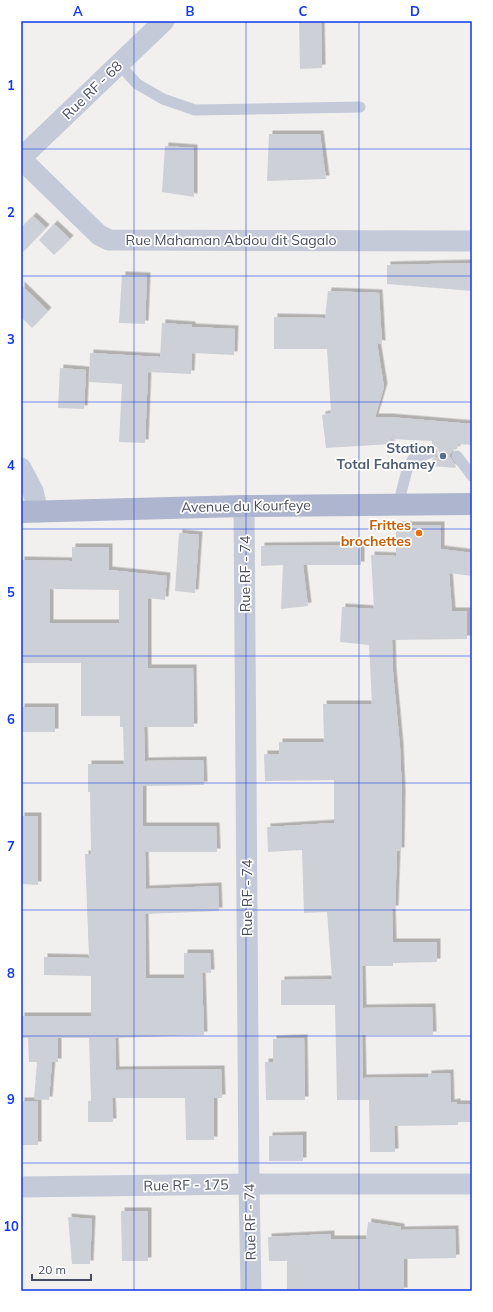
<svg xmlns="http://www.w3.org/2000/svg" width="493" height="1312" font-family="Mulish,sans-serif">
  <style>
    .building { fill: #ced0d7; fill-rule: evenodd; filter: url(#shadow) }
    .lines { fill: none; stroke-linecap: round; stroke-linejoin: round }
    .lane { stroke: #c5cad8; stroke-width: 11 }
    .street { stroke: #c5cad8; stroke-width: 21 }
    .primary { stroke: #aeb6cf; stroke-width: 22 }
    .grid { fill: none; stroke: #1139ea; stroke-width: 1; stroke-opacity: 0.55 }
    .service-dot { fill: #5c6f8a; stroke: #fff; stroke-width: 1.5 }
    .food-dot { fill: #e8710a; stroke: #fff; stroke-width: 1.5 }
    .labels { text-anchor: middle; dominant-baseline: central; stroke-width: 3.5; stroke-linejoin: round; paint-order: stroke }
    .street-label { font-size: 14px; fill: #464d5e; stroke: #fff }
    .service-label { font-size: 14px; font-weight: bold; fill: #4e5e75; stroke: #fff; text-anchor: end }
    .food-label { font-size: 14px; font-weight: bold; fill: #c56008; stroke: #fff; text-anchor: end }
    .neatline { fill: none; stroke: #1139ea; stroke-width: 1.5 }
    .grid-label { font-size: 13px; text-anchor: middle; font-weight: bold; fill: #1139ea }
  </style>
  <defs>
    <filter id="shadow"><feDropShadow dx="3.5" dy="-3.5" stdDeviation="0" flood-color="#0004"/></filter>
  </defs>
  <rect width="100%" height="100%" fill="#f2f0ef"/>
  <!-- building -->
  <g class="building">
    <polygon points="299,21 321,21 322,68 300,69"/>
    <polygon points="269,134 320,134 326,179 267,181"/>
    <polygon points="165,146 194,148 194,197 162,192"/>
    <polygon points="33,216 46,228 21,254 21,228"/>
    <polygon points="54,224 70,239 54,255 39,240"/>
    <polygon points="472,263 472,291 387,284 387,265"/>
    <polygon points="122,275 147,276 145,324 119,323"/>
    <polygon points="21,285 48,311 32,328 21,317"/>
    <polygon points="328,291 379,293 382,344 377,343 384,387 375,417 389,417 472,424 472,445 458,444 457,449 453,450 450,454 450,457 456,466 455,468 432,466 432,459 437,457 439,453 437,447 432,445 432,441 390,439 392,444 326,448 322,415 331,413 327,349 274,349 274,317 325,318"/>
    <polygon points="162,323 192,325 192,327 235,329 234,355 192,353 191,374 148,372 145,443 119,442 122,384 89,382 90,353 160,357"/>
    <polygon points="60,368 86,370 84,409 58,408"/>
    <polygon points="396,525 441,525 441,549 472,553 472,576 449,573 452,611 467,611 467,639 392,640 393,672 400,747 402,794 401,851 397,851 395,909 392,909 393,942 437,942 437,962 393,963 393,966 362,966 363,1008 432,1007 433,1035 362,1035 363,1078 428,1077 428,1074 450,1073 451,1103 457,1102 457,1104 472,1104 472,1122 458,1122 458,1125 394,1126 395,1152 370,1152 369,1100 337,1100 335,1005 281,1005 281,980 332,979 327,912 304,913 302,850 268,852 267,827 334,823 334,780 265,781 264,754 279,754 279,742 324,742 323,704 372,704 369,645 340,642 342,607 374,609 371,555 396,556"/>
    <polygon points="179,533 199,535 195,593 175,591"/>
    <polygon points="361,545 361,565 303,565 308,606 281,609 283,565 261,566 261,546"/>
    <path d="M72 547H109V570L167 576 165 600 148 598V668H193L194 727H144L145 761 203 760 204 785 143 786V826H216L217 852H145L146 889 218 886 219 911 145 914 146 978H184V953H210L211 973H202L204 1035 115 1038 116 1070 221 1069 222 1098H214V1140H186L185 1098H112L113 1122H88V1101H91L89 1038H58V1062H52L49 1100 34 1099 37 1062H29L28 1038H21V1016H91V976L44 975V957L89 958 85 854H91L90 792H88V764H124L123 727H120V716H81V663H21V560L72 561ZM50 589 119 590V623H50Z"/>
    <rect x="21" y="707" width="34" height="25"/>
    <polygon points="21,816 38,816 38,885 21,884"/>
    <polygon points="304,1038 305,1100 266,1100 265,1062 273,1062 273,1039"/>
    <rect x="21" y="1101" width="17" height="44"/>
    <polygon points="303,1135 303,1161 269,1161 269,1136"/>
    <polygon points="121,1211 148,1211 148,1261 122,1261"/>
    <polygon points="68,1217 92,1219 90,1264 72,1264"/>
    <polygon points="368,1222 401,1227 401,1230 455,1229 456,1258 404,1259 404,1291 287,1291 287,1261 269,1261 268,1237 331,1234 331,1239 366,1239"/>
  </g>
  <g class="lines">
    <!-- lane -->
    <g class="lane">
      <polyline points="119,64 137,84 163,99 195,110 360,107"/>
      <polyline points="457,456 472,476"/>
      <polyline points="398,505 407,470 413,459 432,452"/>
    </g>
    <!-- street -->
    <g class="street">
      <polyline points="21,158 164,21"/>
      <polyline points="21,159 99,235 109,240 472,241"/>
      <polyline points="21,468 33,491 38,512"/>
      <polyline points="244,506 249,1184 251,1291"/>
      <polyline points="21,1187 249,1184 472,1184"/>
    </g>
    <!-- primary -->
    <polyline class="primary" points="21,512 244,506 472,504"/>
  </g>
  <!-- grid -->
  <path class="grid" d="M134 21V1291M246 21V1291M359 21V1291M21 149H472M21 276H472M21 402H472M21 529H472M21 656H472M21 783H472M21 910H472M21 1036H472M21 1163H472"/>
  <!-- markers -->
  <circle class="service-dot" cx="443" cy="456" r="4"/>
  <circle class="food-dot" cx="419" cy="533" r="4"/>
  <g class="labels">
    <!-- street labels -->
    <g class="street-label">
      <text transform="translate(92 90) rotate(-44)">Rue RF - 68</text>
      <text x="231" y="240">Rue Mahaman Abdou dit Sagalo</text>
      <text transform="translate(246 506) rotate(-1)">Avenue du Kourfeye</text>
      <text transform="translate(245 574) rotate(-90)">Rue RF - 74</text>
      <text transform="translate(247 898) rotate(-90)">Rue RF - 74</text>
      <text transform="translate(186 1185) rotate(-1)">Rue RF - 175</text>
      <text transform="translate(250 1222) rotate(-91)">Rue RF - 74</text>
    </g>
    <!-- service labels -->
    <g class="service-label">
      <text x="435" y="448">Station<tspan x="435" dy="16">Total Fahamey</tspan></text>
    </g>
    <!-- food labels -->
    <g class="food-label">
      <text x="411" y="525">Frittes<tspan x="411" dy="16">brochettes</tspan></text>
    </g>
  </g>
  <!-- border -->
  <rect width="493" height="1312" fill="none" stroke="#ffffff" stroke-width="44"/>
  <!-- scale -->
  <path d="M32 1274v6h59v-6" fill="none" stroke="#464d5e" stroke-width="2"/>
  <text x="38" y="1274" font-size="12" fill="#464d5e" stroke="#ffffff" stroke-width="3" paint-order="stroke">20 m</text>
  <rect x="22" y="22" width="449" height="1268" class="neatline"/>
  <g class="grid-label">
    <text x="78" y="16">A</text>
    <text x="190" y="16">B</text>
    <text x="303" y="16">C</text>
    <text x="415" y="16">D</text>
    <text x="11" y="90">1</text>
    <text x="11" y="217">2</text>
    <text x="11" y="344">3</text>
    <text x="11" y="470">4</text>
    <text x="11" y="597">5</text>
    <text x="11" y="724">6</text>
    <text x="11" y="851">7</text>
    <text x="11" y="978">8</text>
    <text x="11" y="1104">9</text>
    <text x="11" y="1231">10</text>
  </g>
</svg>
